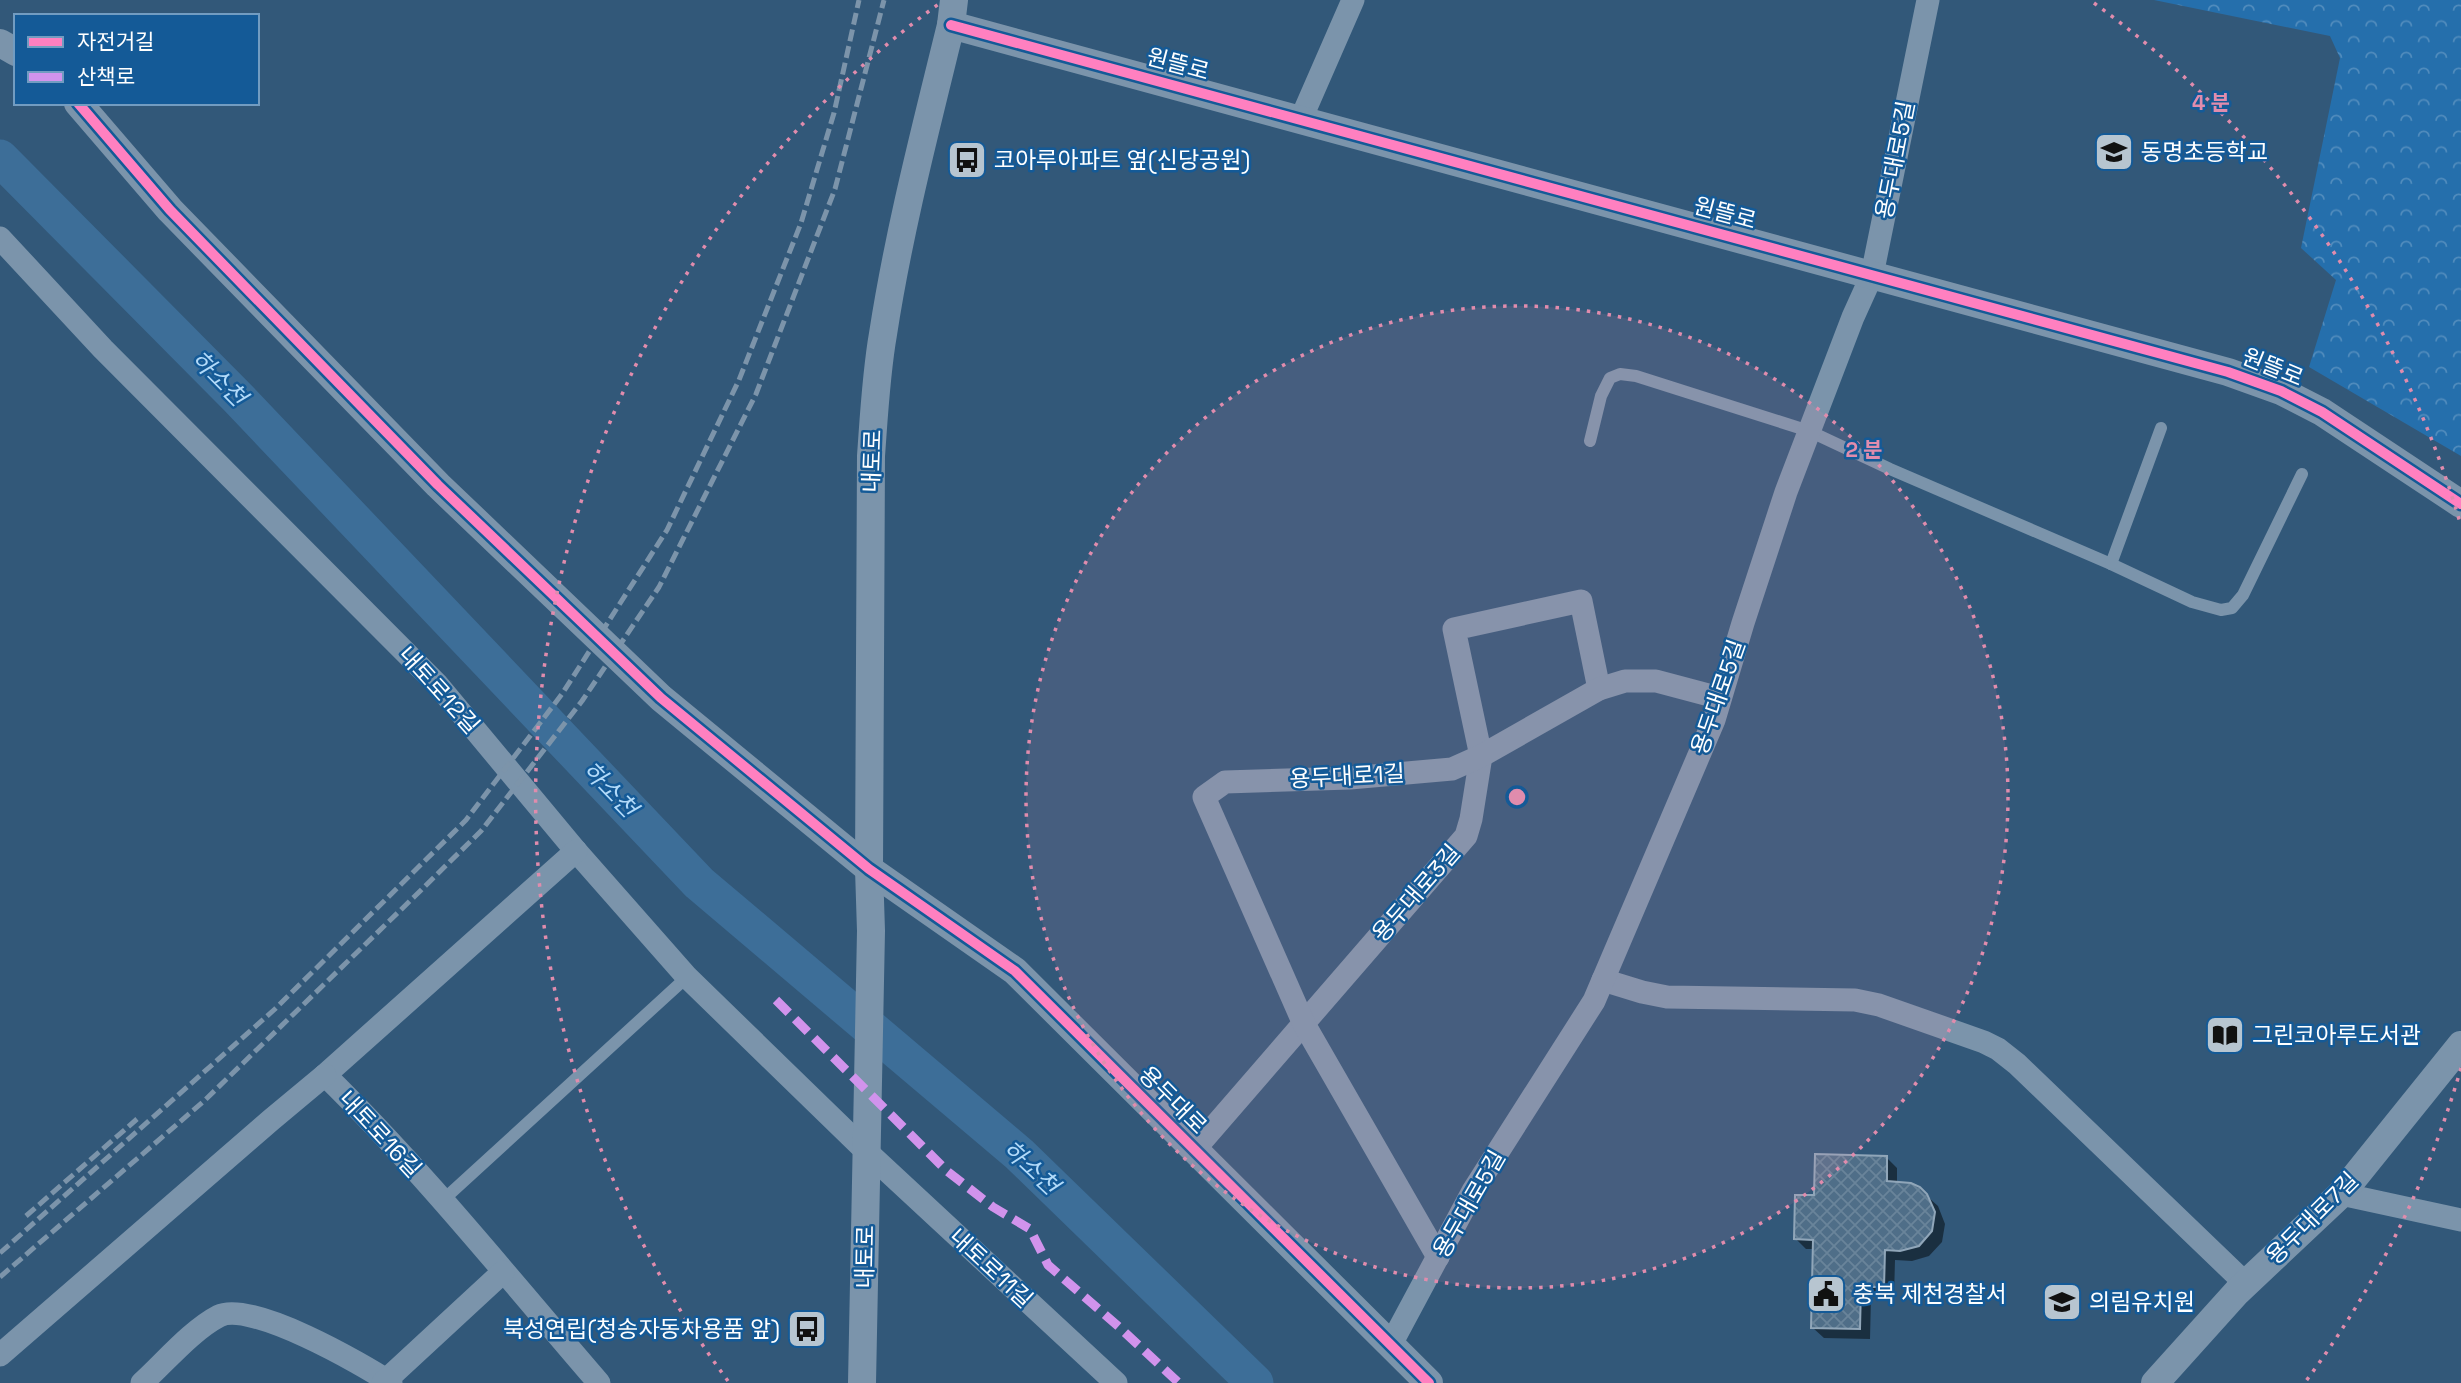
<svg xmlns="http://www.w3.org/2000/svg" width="2461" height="1383" font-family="'Space Grotesk','Noto Sans KR',sans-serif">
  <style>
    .forest { fill: url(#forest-crowns) }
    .shadow { fill: #0007 }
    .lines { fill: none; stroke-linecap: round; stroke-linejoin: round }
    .river { stroke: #3d6e98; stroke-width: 37 }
    .building { fill: url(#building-cross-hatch); stroke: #90a6b9; stroke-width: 2 }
    .service { stroke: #7b94ab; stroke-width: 12 }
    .minor { stroke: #7b94ab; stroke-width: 23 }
    .tertiary { stroke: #7b94ab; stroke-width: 28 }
    .rail { stroke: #7c94aa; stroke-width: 5; stroke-dasharray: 12 5; stroke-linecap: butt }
    .quiet { stroke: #d193ec; stroke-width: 9; stroke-dasharray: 18 9; stroke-linecap: butt }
    .cycleway-casing { stroke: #145a97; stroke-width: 15 }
    .cycleway { stroke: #ff80c0; stroke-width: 10 }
    .ring { fill: none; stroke: #e08cad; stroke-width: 3.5; stroke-dasharray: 3.5 7 }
    .labels { text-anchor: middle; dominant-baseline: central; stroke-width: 5; stroke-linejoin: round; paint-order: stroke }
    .street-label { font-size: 23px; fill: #fff; stroke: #145a97 }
    .poi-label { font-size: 23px; fill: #fff; stroke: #145a97; text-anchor: start }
    .water-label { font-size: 24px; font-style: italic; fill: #b2daf9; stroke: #145a97 }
    .centre { fill: #e08cad; stroke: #145a97; stroke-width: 3.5 }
    .ring-label { font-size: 21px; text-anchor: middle; font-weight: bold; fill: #e08cad; stroke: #145a97; stroke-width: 5; stroke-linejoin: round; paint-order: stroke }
  </style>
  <defs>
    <pattern id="forest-crowns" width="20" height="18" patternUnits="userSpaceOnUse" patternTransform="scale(1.75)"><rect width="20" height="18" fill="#256fac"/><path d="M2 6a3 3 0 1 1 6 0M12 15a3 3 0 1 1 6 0" fill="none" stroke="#518cbd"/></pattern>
    <pattern id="building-cross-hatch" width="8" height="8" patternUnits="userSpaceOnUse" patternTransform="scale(1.75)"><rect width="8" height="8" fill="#4f6e88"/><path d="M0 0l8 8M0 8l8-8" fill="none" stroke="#69849a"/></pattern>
  </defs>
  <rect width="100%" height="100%" fill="#325879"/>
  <!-- forest -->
  <polygon class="forest" points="2154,0 2461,0 2461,456 2309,367 2336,280 2301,248 2340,58 2330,36"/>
  <!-- shadow -->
  <polygon class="shadow" points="1886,1157 1897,1168 1897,1183 1919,1189 1938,1206 1945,1224 1942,1242 1929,1256 1912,1261 1895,1260 1894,1297 1871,1297 1870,1339 1824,1338 1813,1328 1815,1249 1806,1249 1796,1239 1816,1197"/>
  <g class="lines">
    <!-- river -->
    <polyline class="river" points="0,158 238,398 699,883 1019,1154 1255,1383"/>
  </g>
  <!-- building -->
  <polygon class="building" points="1815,1154 1887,1156 1887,1181 1911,1183 1920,1187 1927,1194 1935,1212 1932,1231 1919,1246 1900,1251 1885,1250 1884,1287 1861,1287 1860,1329 1811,1328 1813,1240 1794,1239 1795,1195 1814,1195"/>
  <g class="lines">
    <!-- service -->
    <g class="service">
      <polyline points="1590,441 1601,396 1610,378 1620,374 1636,376 1809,431 1890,469 2111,564 2192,602 2221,610 2232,608 2243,595 2302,474"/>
      <polyline points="2111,564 2161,428"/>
      <polyline points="442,1201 687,977"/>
    </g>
    <!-- minor -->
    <g class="minor">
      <polyline points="1301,119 1353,0"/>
      <polyline points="0,238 103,349 437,684 576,851 687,977 867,1152 1116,1383"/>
      <path d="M576 851 325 1075C423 1171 510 1280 599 1383"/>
      <polyline points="1603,980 1642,992 1667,997 1855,1000 1879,1005 1984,1042 1998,1049 2017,1064 2246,1284"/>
      <polyline points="1194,1150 1466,836 1471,819 1481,756 1454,629 1581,601 1599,689"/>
      <polyline points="2341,1194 2461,1220"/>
      <polyline points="1438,1257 1304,1024 1204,797 1225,782 1350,778 1452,769 1481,756 1599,689 1625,681 1656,681 1720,698"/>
      <polyline points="1390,1346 1473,1191 1594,1001 1714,720 1743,623 1786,492 1853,317 1872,275 1928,0"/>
      <polyline points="0,1355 271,1120 325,1075"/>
      <path d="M142 1383C165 1362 192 1330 219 1316 251 1300 362 1364 391 1383"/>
      <polyline points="383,1383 503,1272"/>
    </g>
    <!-- tertiary -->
    <g class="tertiary">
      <polyline points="951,25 2228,372 2281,391 2322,412 2461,504"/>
      <polyline points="0,43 16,52"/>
      <polyline points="78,103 170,210 438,485 661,698 869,869 1015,971 1429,1383"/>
      <path d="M862 1383 871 931 869 869 871 456C874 415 876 374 883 334 899 230 926 127 951 25L954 0"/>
      <polyline points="2155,1383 2237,1292 2341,1194 2461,1045"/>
    </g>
    <!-- rail -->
    <g class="rail">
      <polyline points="26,1216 137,1119"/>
      <polyline points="0,1253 275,1009 466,820 562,694 667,530 739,380 801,223 834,113 859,0"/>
      <polyline points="0,1277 204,1101 414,897 481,831 582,701 659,587 756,394 835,189 884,0"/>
    </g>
    <!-- quiet -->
    <polyline class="quiet" points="776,1000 947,1171 993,1207 1030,1229 1048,1265 1119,1327 1179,1383"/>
    <!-- cycleway casing -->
    <g class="cycleway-casing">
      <g id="cycleway">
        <polyline points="951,25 2228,372 2281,391 2322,412 2461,504"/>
        <polyline points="78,103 170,210 438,485 661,698 869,869 1015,971 1429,1383"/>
      </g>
    </g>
    <!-- cycleway -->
    <use href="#cycleway" class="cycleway"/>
  </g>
  <!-- distance rings -->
  <circle cx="1517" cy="797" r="491" fill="#e08cad" fill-opacity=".12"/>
  <g class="ring">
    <circle cx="1517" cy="797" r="491"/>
    <path d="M2461 1068A982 982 0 0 1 2306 1381M728 1381A982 982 0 0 1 940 3M2094 3A982 982 0 0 1 2461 526"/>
  </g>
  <!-- icons -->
  <defs>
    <g id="school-square" transform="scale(2.0125)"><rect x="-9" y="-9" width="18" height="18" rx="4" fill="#b7c5d0" stroke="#145a97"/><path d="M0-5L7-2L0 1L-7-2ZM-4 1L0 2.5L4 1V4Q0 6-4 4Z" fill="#111"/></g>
    <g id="bus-square" transform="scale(2.0125)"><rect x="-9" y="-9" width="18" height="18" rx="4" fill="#b7c5d0" stroke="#145a97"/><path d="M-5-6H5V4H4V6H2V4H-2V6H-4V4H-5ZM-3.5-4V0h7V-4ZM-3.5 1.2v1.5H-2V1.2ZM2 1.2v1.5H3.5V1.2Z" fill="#111"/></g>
    <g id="library-square" transform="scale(2.0125)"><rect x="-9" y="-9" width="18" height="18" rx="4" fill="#b7c5d0" stroke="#145a97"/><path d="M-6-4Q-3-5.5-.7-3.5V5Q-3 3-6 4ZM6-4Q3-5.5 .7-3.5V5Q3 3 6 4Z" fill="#111"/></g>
    <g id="civic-square" transform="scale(2.0125)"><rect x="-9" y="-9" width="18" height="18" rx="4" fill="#b7c5d0" stroke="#145a97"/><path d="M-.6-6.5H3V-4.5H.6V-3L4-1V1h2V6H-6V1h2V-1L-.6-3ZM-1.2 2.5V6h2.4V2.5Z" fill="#111"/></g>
  </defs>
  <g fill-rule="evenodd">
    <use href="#school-square" x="2114" y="152"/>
    <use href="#bus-square" x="967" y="160"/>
    <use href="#library-square" x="2225" y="1035"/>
    <use href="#civic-square" x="1826" y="1294"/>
    <use href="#school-square" x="2062" y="1302"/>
    <use href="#bus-square" x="807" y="1329"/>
  </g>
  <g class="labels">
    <!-- street labels -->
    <g class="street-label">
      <text transform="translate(1178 64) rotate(15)">원뜰로</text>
      <text transform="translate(1895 160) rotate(-79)">용두대로5길</text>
      <text transform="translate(1725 213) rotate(15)">원뜰로</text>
      <text transform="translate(2273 367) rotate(22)">원뜰로</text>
      <text transform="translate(872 461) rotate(-88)">내토로</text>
      <text transform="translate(439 690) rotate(48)">내토로12길</text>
      <text transform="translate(1718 697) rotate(-71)">용두대로5길</text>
      <text transform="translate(1347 776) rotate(-3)">용두대로1길</text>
      <text transform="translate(1416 893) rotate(-49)">용두대로3길</text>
      <text transform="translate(1173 1100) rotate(45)">용두대로</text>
      <text transform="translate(380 1134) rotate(47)">내토로16길</text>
      <text transform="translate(1469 1204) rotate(-60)">용두대로5길</text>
      <text transform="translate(2312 1218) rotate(-45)">용두대로7길</text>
      <text transform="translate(865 1257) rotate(-89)">내토로</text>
      <text transform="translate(991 1268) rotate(43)">내토로11길</text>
    </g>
    <!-- poi labels -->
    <g class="poi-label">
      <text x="2141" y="152">동명초등학교</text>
      <text x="994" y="160">코아루아파트 옆(신당공원)</text>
      <text x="2252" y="1035">그린코아루도서관</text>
      <text x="1853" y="1294">충북 제천경찰서</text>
      <text x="2089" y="1302">의림유치원</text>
      <text x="780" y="1329" text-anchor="end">북성연립(청송자동차용품 앞)</text>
    </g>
    <!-- water labels -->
    <g class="water-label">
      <text transform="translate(219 378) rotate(45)">하소천</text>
      <text transform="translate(610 789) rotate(46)">하소천</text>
      <text transform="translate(1031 1167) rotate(43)">하소천</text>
    </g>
  </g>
  <circle cx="1517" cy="797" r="10" class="centre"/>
  <g class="ring-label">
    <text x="2211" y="110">4 분</text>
    <text x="1864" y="457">2 분</text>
  </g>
  <!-- legend -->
  <rect x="14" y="14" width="245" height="91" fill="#145a97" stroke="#729cc1" stroke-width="2"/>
  <rect x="28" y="37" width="35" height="10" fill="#ff80c0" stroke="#729cc1" stroke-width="2"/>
  <text x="77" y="49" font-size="21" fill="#ffffff">자전거길</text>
  <rect x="28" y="72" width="35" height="10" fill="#d193ec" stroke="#729cc1" stroke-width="2"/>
  <text x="77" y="84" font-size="21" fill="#ffffff">산책로</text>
</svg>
